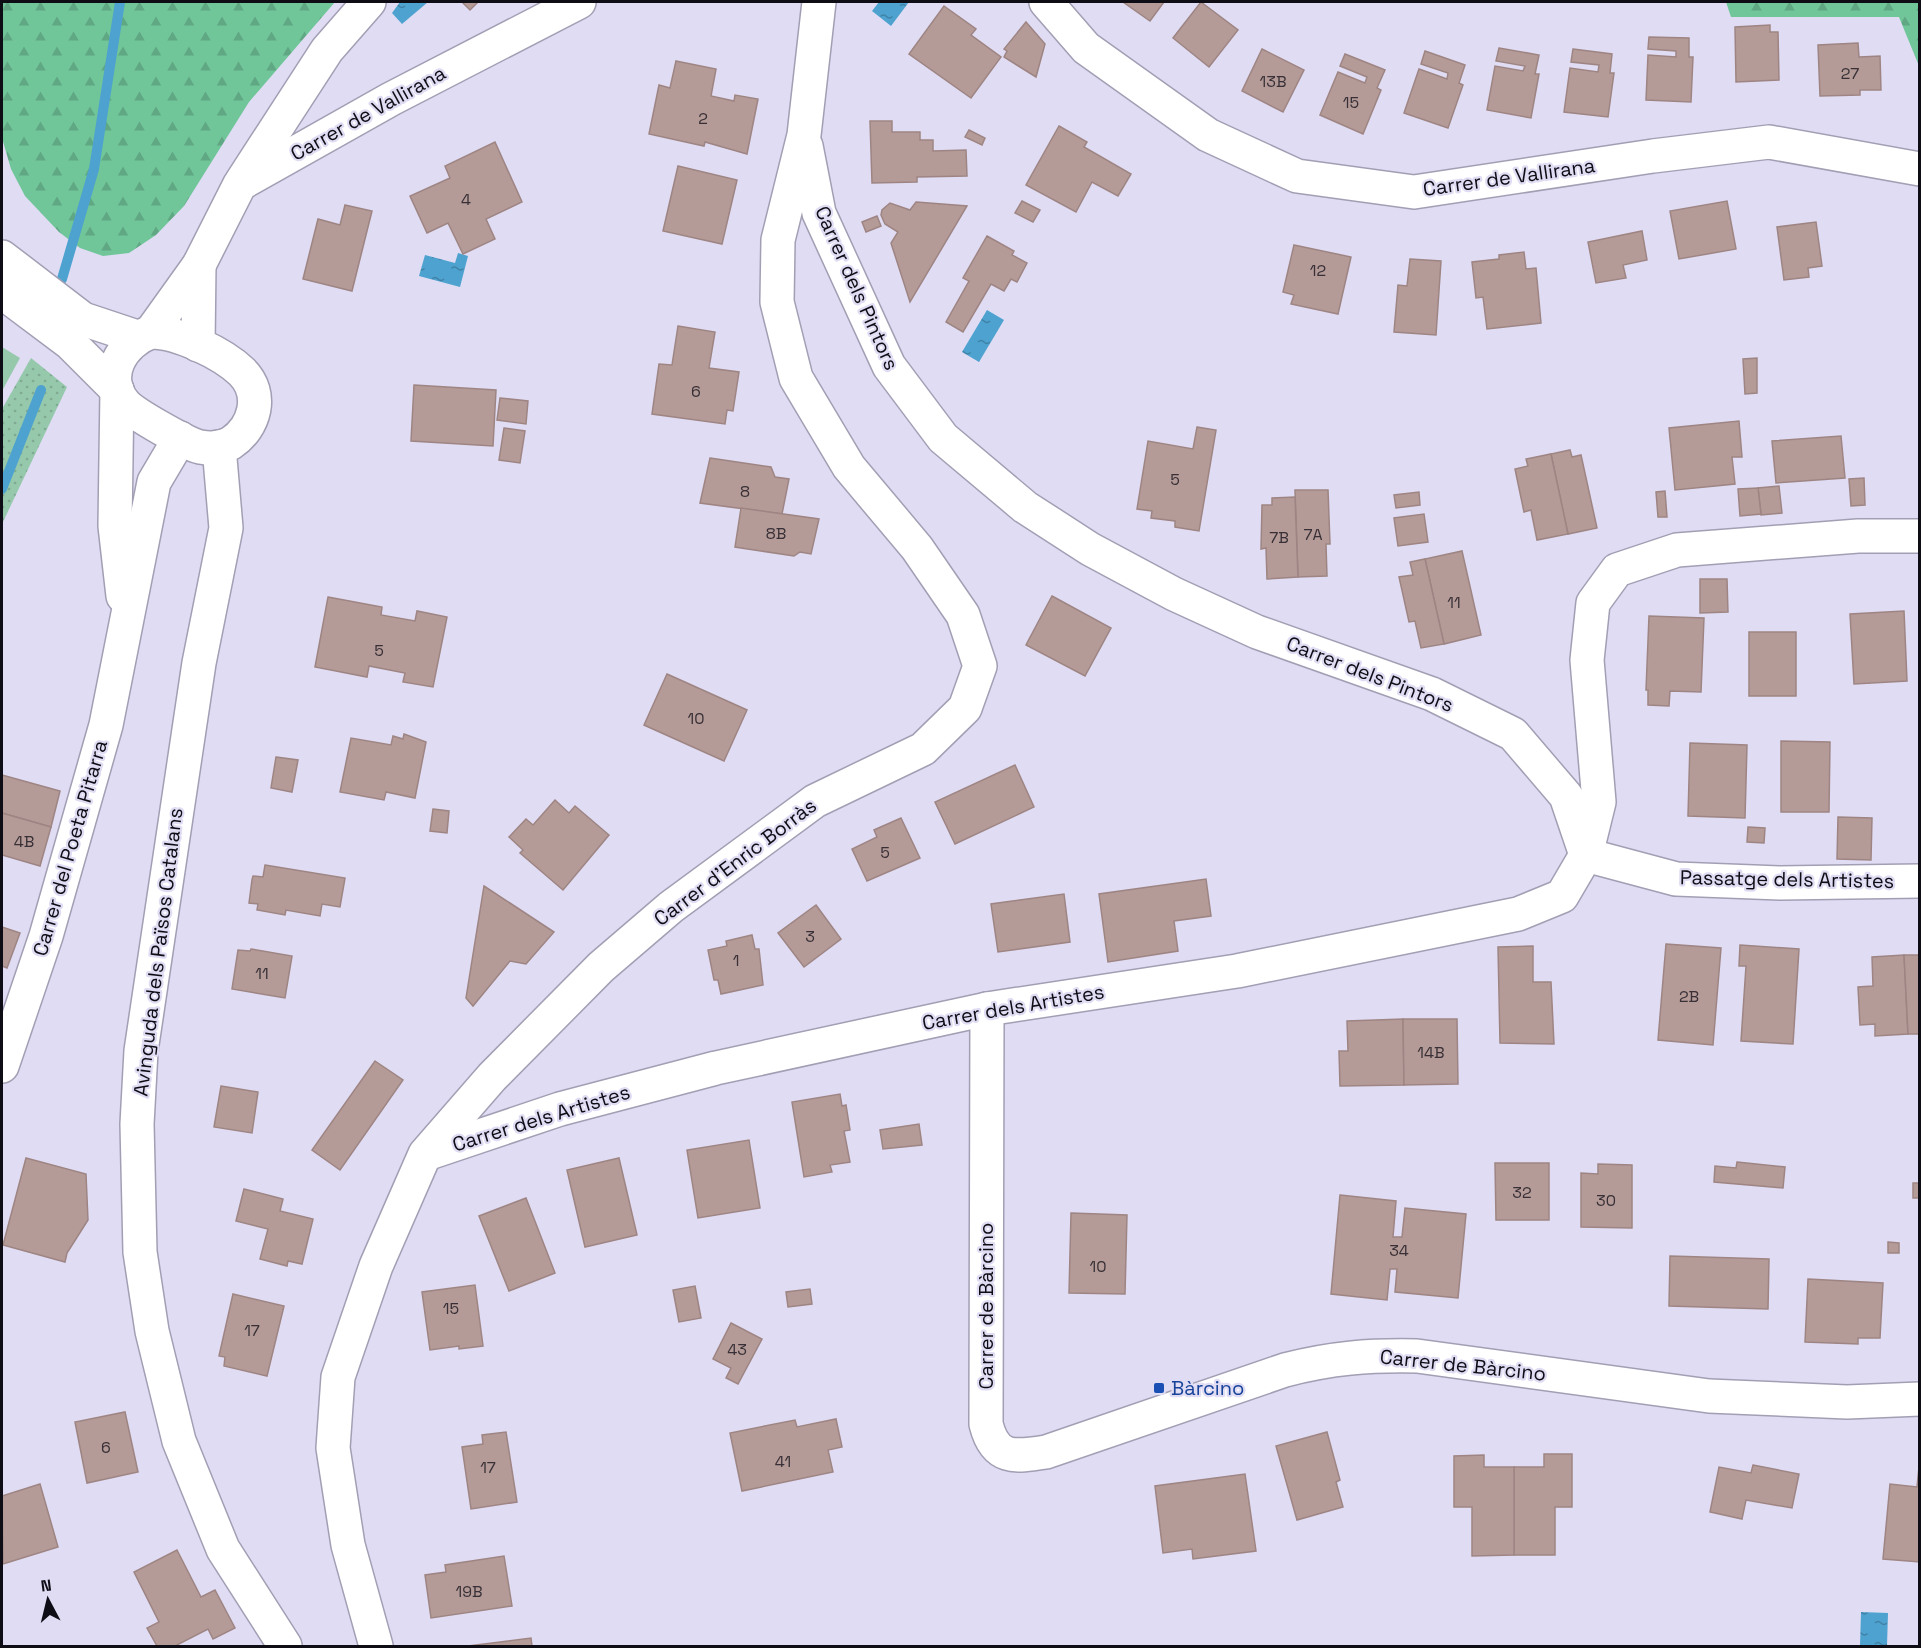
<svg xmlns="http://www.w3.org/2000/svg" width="1921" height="1648" font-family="'Space Grotesk',sans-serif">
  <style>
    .grass { fill: url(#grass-dots) }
    .forest { fill: url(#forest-firs) }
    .green { fill: #96c8ac }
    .water { fill: url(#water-ripples) }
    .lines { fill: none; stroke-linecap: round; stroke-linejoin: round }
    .stream { stroke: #4ea2cf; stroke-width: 10 }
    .building { fill: #b49b98; stroke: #9e8583; stroke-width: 1.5 }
    .minor-casing { stroke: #a29fb4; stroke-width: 36 }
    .minor { stroke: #fff; stroke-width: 33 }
    .transit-dot { fill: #1a4fb4; stroke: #dfdcf3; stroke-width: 2 }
    .labels { text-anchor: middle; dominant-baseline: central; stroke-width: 4.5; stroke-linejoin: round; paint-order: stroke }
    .number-label { font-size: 16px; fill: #383036 }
    .street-label { font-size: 20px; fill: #0e0d15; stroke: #dfdcf3 }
    .transit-label { font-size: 20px; fill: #164399; stroke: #dfdcf3; text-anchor: start }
  </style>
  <defs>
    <pattern id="grass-dots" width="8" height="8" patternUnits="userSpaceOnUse" patternTransform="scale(1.5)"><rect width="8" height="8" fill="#96c8ac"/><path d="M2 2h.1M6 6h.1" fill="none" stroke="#80ab93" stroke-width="1.8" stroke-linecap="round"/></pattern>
    <pattern id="forest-firs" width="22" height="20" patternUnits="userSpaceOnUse" patternTransform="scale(1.5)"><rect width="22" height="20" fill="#70c599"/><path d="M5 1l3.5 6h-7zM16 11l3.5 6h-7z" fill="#60a883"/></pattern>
    <pattern id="water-ripples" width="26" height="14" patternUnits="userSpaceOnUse" patternTransform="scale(1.5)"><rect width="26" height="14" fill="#4ea2cf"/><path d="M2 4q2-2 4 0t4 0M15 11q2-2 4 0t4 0" fill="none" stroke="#3f82a7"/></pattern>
  </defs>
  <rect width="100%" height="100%" fill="#dfdcf3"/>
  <!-- grass -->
  <polygon class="grass" points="31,358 67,387 2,524 2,409"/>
  <!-- forest -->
  <g class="forest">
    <polygon points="2,2 335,2 249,102 184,206 156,235 129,253 103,256 80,248 59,232 25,196 11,169 2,138"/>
    <polygon points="1726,2 1919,2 1919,66 1899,17 1731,17"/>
  </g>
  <!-- green -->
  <polygon class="green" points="2,347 20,358 2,391"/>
  <!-- water -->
  <g class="water">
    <polygon points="400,2 428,2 402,24 392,13"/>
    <polygon points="879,2 909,2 891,26 872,11"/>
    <polygon points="458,253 468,256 460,287 419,276 425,255 455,263"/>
    <polygon points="987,310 1004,320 979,362 962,352"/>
    <polygon points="1861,1612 1888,1613 1887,1646 1860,1646"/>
  </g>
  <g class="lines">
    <!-- stream -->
    <g class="stream">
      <polyline points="62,279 94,169 120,2"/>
      <polyline points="2,489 41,390"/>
    </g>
  </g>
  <!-- building -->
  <g class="building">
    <polygon points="462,2 478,2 470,10"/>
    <polygon points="1123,2 1164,2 1150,21"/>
    <polygon points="1201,2 1238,30 1209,67 1173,38"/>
    <polygon points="944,6 976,29 971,35 1001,57 971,98 909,54"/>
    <polygon points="1026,22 1045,44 1036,77 1004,57 1007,51 1004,49"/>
    <polygon points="1770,25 1770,32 1778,32 1779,80 1736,82 1735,27"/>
    <polygon points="1649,37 1689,38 1689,57 1693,57 1691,102 1646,100 1648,55 1676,57 1676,51 1648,49"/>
    <polygon points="1858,43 1859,57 1880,56 1881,90 1860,90 1860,95 1820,96 1818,45"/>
    <polygon points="1499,48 1539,55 1535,74 1539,74 1531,118 1487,110 1495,66 1523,71 1525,66 1496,61"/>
    <polygon points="1262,49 1304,70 1283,112 1242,91"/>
    <polygon points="1573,49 1612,54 1610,73 1614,73 1608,117 1564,112 1570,68 1598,72 1599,65 1571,62"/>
    <polygon points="1425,51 1465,65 1459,83 1463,85 1448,128 1404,113 1419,69 1447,79 1448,73 1421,64"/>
    <polygon points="1345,54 1385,70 1377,88 1381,90 1363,134 1320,115 1338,72 1365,83 1367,77 1340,66"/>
    <polygon points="676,61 716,69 711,96 734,101 735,95 758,99 747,154 705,142 704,146 649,134 659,85 670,88"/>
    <polygon points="870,121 892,121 892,132 920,132 920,140 933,140 933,151 966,150 967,176 917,177 917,182 872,183"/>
    <polygon points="1059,126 1087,142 1084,147 1131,174 1118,196 1092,182 1076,212 1026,185"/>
    <polygon points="969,130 985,138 982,145 965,137"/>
    <polygon points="495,142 522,202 486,219 495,239 463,254 448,223 427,233 410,196 450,178 445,166"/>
    <polygon points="678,166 737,180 722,244 663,231"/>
    <polygon points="1022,201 1040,210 1033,222 1015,213"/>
    <polygon points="1727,201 1736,249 1679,259 1670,211"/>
    <polygon points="916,202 967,206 910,302 891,243 898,232 885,224 881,215 882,210 890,203 910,210"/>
    <polygon points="345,205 372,211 352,291 303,279 318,219 340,225"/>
    <polygon points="877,216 881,226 866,232 862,222"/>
    <polygon points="1816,222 1822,266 1808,268 1809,277 1784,280 1777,227"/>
    <polygon points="1642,231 1647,260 1623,265 1626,278 1596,283 1588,242"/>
    <polygon points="987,236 1014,251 1012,255 1027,263 1017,282 1011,279 1004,291 991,284 963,332 946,322 969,281 963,278"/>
    <polygon points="1294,245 1351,257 1338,314 1291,304 1294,295 1283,292"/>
    <polygon points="1524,252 1526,269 1536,268 1541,323 1487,329 1483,297 1476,298 1472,262 1499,259 1499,255"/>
    <polygon points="1410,259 1441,261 1436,335 1394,332 1398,285 1407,286"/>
    <polygon points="678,326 715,332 709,368 739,372 733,411 727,410 725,424 652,414 659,364 672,365"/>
    <polygon points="1757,358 1757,393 1745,394 1743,359"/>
    <polygon points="414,385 496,390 493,446 411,441"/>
    <polygon points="500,398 528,401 526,424 497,420"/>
    <polygon points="1739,421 1742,457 1732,457 1735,484 1675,490 1669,428"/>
    <polygon points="1197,427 1216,430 1199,531 1175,527 1175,521 1151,518 1152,511 1137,509 1148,441 1193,449"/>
    <polygon points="504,428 525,431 520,463 499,460"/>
    <polygon points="1841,436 1845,478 1776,483 1772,441"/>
    <polygon points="1570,450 1572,457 1581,455 1597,528 1568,534 1551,454"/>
    <polygon points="1551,454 1568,534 1537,540 1531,510 1524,512 1515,469 1528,466 1526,459"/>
    <polygon points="710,458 771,467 775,477 789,479 782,514 700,503"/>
    <polygon points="1864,478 1865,505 1851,506 1849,479"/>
    <polygon points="1779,486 1782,513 1761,515 1758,488"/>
    <polygon points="1758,488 1761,514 1740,516 1738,489"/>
    <polygon points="1295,490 1328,490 1330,544 1326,544 1327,576 1298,577"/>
    <polygon points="1665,491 1667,517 1658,517 1656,492"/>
    <polygon points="1419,492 1420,505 1396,508 1394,495"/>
    <polygon points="1295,497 1298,577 1267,579 1266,548 1261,549 1262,505 1272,505 1272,498"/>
    <polygon points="741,508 819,519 811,554 800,552 794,556 735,547"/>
    <polygon points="1424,514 1428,542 1398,546 1394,518"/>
    <polygon points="1462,551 1481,635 1444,644 1425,559"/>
    <polygon points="1425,559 1444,644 1421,648 1415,621 1409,622 1399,577 1413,575 1410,562"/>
    <polygon points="1700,579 1727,579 1728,612 1700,613"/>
    <polygon points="1052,596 1111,628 1085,676 1026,645"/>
    <polygon points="328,597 382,607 381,615 415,621 417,611 447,617 433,687 403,682 405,673 369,666 367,677 315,667"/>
    <polygon points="1904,611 1907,681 1854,684 1850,614"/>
    <polygon points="1649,616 1704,618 1701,692 1670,691 1669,706 1648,705 1648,690 1646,690"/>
    <rect x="1749" y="632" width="47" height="64"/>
    <polygon points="667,674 747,710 724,761 644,725"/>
    <polygon points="404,734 426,742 415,798 386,792 384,800 340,792 351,738 391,745 393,736 403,739"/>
    <polygon points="1781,741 1830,742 1829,812 1781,812"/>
    <polygon points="1690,743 1747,745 1745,818 1688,816"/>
    <polygon points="276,757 298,760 292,792 271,788"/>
    <polygon points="1015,765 1034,807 955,844 935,802"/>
    <polygon points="2,775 60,791 51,827 2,813"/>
    <polygon points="555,800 569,813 575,806 609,835 563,890 520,853 523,850 509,837 526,819 533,825"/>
    <polygon points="433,809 449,811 447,833 430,831"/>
    <polygon points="2,813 51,827 40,866 2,855"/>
    <polygon points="1838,817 1872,818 1871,860 1837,859"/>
    <polygon points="901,818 920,858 867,881 852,849 877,837 874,830"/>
    <polygon points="1748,827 1765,828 1764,843 1747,842"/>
    <polygon points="265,865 345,878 340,907 322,904 320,916 286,910 285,915 257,910 258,904 249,903 252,880 253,876 263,877"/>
    <polygon points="1206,879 1211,916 1174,921 1178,951 1108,962 1099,894"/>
    <polygon points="484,886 554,932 526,964 510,961 473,1006 466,998"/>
    <polygon points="1064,894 1070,942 998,952 991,904"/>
    <polygon points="816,905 841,939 804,967 778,933"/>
    <polygon points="2,927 20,933 7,968 2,966"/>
    <polygon points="752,935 755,949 759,949 763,985 721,994 718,980 714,980 708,950 727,946 726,941"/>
    <polygon points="1666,944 1721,948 1713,1045 1658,1040"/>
    <polygon points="1740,945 1799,949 1793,1044 1741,1041 1746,966 1739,966"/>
    <polygon points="1533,946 1533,982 1551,982 1554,1044 1500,1043 1498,947"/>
    <polygon points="251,949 292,956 285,998 232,989 238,950 250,951"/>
    <polygon points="1904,955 1908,1034 1875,1036 1875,1024 1860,1025 1858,987 1873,986 1872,957"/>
    <polygon points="1904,955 1920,955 1920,1034 1908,1034"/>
    <polygon points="1403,1019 1404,1085 1340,1086 1339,1051 1348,1051 1347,1021"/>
    <polygon points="1403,1019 1457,1019 1458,1084 1404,1085"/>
    <polygon points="375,1061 403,1080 340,1170 312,1150"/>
    <polygon points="221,1086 258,1092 252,1133 214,1127"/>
    <polygon points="840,1094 842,1106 846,1105 850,1130 844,1131 850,1162 830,1165 832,1172 804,1177 792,1102"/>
    <polygon points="919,1124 922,1145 883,1149 880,1130"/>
    <polygon points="749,1140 760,1208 698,1218 687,1150"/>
    <polygon points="26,1158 86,1174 88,1220 67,1253 65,1262 3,1245"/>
    <polygon points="619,1158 637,1235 585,1247 567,1170"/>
    <polygon points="1737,1162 1785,1167 1783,1188 1714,1182 1715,1166 1736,1168"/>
    <polygon points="1495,1163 1549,1163 1549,1220 1496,1220"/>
    <polygon points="1598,1164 1632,1165 1632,1228 1581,1227 1581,1173 1598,1174"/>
    <rect x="1913" y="1183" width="7" height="15"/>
    <polygon points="244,1189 283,1199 280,1211 313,1219 302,1264 288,1261 287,1266 260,1259 268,1229 236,1221"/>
    <polygon points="1340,1195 1396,1201 1393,1237 1402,1237 1405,1208 1466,1214 1458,1298 1395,1292 1397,1269 1390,1269 1387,1300 1331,1294"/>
    <polygon points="526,1198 555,1273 509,1291 479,1216"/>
    <polygon points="1071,1213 1127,1215 1125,1294 1069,1293"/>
    <polygon points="1888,1242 1899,1243 1899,1253 1888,1253"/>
    <polygon points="1670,1256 1769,1259 1768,1309 1669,1306"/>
    <polygon points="1808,1279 1883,1283 1880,1338 1858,1338 1858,1344 1805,1342"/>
    <polygon points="475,1285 483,1346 459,1349 459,1346 430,1350 422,1292"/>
    <polygon points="695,1286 701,1318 679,1322 673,1290"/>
    <polygon points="810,1289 812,1304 788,1307 786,1292"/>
    <polygon points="233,1294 284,1306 267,1376 224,1366 225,1357 219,1356"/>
    <polygon points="731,1323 762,1339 738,1384 726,1378 731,1368 713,1359"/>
    <polygon points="125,1412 138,1472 87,1483 75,1422"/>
    <polygon points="836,1419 842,1447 828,1450 833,1472 742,1491 730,1433 795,1420 797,1427"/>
    <polygon points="506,1432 517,1502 471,1509 462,1447 483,1444 482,1435"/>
    <polygon points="1327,1432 1340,1480 1336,1482 1343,1507 1297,1520 1276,1446"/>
    <polygon points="1544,1454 1572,1454 1572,1507 1555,1507 1555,1555 1514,1555 1514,1467 1544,1467"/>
    <polygon points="1484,1455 1484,1467 1514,1467 1514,1555 1472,1556 1472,1507 1454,1507 1454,1456"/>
    <polygon points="1753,1465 1799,1474 1792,1508 1746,1500 1742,1519 1710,1512 1719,1467 1751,1473"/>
    <polygon points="1919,1467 1920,1562 1883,1559 1890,1484 1917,1487"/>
    <polygon points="1245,1474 1256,1551 1193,1559 1192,1549 1163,1553 1155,1486"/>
    <polygon points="40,1484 58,1547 3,1564 2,1496"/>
    <polygon points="177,1550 201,1597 215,1590 235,1628 213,1639 208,1629 175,1646 157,1646 147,1628 159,1622 134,1572"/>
    <polygon points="504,1556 512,1606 431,1618 425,1575 446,1572 445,1565"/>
    <polygon points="531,1638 532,1646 468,1646"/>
  </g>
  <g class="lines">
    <!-- minor casing -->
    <g class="minor-casing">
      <g id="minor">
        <polyline points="1046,2 1086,48 1208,135 1297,176 1414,192 1653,156 1769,142 1920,169"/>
        <polyline points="806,146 819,213 889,366 943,438 1025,507 1090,549 1174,594 1257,632 1432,694 1513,734 1566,796 1586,855 1599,802 1587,660 1593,603 1617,570 1677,550 1858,536 1920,536"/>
        <polyline points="242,181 327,50 369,2"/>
        <polyline points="2,257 83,319 137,337"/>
        <polyline points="2,292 70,343 117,390"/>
        <polyline points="151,332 199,265 240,184 391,99 579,2"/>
        <path d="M151 332C178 332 222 353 242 372 264 394 255 427 231 443 222 448 210 449 200 447 187 444 134 414 125 404 101 377 122 342 151 332Z"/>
        <polyline points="198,345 199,265"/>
        <polyline points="117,390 115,526 123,596"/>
        <polyline points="219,447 226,528 199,663 141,1051 137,1124 140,1252 152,1331 179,1441 223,1549 285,1646"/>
        <path d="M987 1009 986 1424C995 1460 1014 1457 1046 1452L1285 1370C1331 1358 1369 1355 1417 1356L1709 1396 1847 1402 1920 1399"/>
        <polyline points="2,1066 46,936 106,725 154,482 180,438"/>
        <polyline points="426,1154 560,1109 716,1068 987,1009 1237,971 1518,914 1562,896 1586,855 1676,879 1780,883 1920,881"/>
        <polyline points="376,1646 348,1545 333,1448 338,1377 376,1266 425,1154 492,1077 601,967 671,907 815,801 923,749 965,708 980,666 963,615 917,548 849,467 796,378 777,302 778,240 804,135 819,2"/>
      </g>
    </g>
    <!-- minor -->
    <use href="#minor" class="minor"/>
  </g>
  <!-- markers -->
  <rect class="transit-dot" x="1153" y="1382" width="12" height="12" rx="3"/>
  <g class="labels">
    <!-- number labels -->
    <g class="number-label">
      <text x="1850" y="73">27</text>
      <text x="1273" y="81">13B</text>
      <text x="1351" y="102">15</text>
      <text x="703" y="118">2</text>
      <text x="466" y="199">4</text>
      <text x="1318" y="270">12</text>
      <text x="696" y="391">6</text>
      <text x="1175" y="479">5</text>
      <text x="745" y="491">8</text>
      <text x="776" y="533">8B</text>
      <text x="1313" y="534">7A</text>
      <text x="1279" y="537">7B</text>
      <text x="1454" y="602">11</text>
      <text x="379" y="650">5</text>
      <text x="696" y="718">10</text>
      <text x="24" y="841">4B</text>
      <text x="885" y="852">5</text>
      <text x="810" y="936">3</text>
      <text x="736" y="960">1</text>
      <text x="262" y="973">11</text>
      <text x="1689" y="996">2B</text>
      <text x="1431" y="1052">14B</text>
      <text x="1522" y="1192">32</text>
      <text x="1606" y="1200">30</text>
      <text x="1399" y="1250">34</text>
      <text x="1098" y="1266">10</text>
      <text x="451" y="1308">15</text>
      <text x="252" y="1330">17</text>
      <text x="737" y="1349">43</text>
      <text x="106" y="1447">6</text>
      <text x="783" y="1461">41</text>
      <text x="488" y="1467">17</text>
      <text x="469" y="1591">19B</text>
    </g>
    <!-- street labels -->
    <g class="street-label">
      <text transform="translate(368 113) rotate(-29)">Carrer de Vallirana</text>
      <text transform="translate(1509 177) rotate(-8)">Carrer de Vallirana</text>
      <text transform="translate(857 288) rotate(66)">Carrer dels Pintors</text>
      <text transform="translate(1370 674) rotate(21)">Carrer dels Pintors</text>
      <text transform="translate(70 848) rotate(-74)">Carrer del Poeta Pitarra</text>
      <text transform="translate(735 862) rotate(-37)">Carrer d'Enric Borràs</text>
      <text transform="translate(1787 879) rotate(1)">Passatge dels Artistes</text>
      <text transform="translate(158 952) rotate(-83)">Avinguda dels Països Catalans</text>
      <text transform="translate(1013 1007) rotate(-10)">Carrer dels Artistes</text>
      <text transform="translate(541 1118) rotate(-17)">Carrer dels Artistes</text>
      <text transform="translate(986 1306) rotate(-90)">Carrer de Bàrcino</text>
      <text transform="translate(1463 1365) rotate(6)">Carrer de Bàrcino</text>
    </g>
    <!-- transit labels -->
    <g class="transit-label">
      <text x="1171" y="1388">Bàrcino</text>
    </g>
  </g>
  <!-- border -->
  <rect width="1921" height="1648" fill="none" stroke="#0e0d15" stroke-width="6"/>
  <!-- north arrow -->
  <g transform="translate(48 1600) rotate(353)" stroke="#dfdcf3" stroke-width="4.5" paint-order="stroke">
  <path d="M0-4.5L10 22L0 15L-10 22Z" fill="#0e0d15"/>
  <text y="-9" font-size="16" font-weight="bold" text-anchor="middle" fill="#0e0d15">N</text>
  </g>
</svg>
